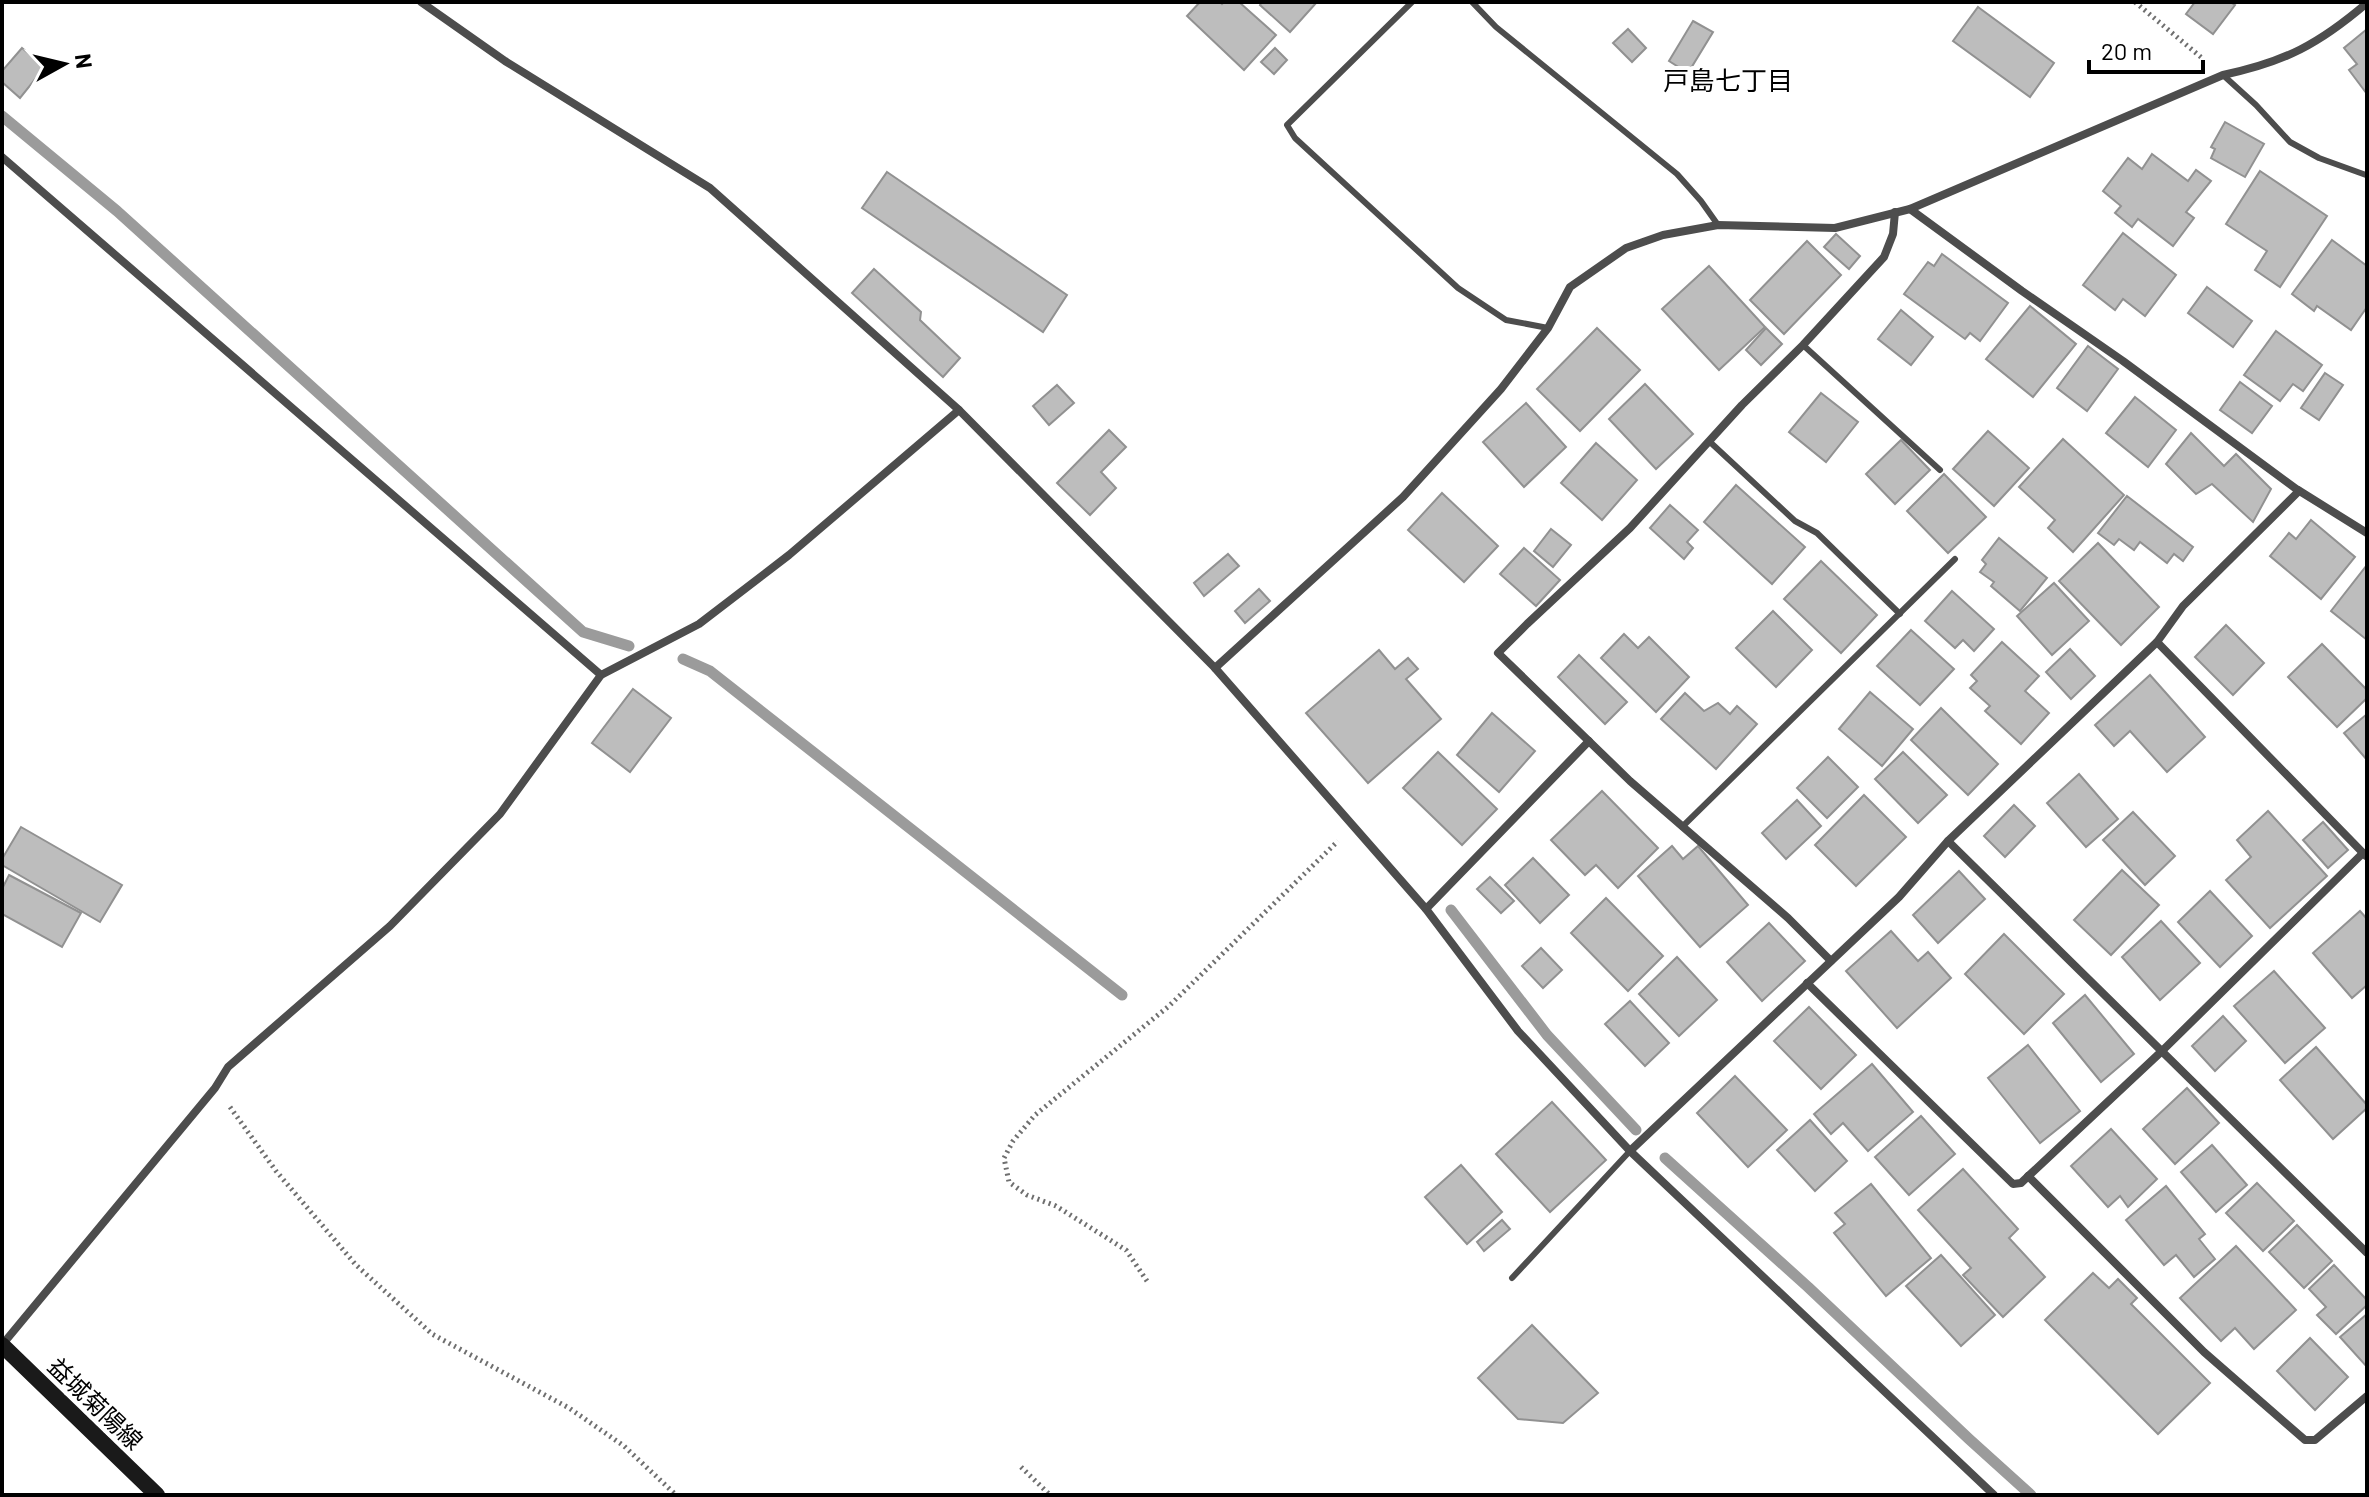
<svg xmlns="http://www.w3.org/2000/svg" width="2369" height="1497" font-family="Barlow,'Noto Sans JP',sans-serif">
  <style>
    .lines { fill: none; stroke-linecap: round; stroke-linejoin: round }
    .stream { stroke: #9b9b9b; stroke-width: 11 }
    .building { fill: #bdbdbd; stroke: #919191; stroke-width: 2 }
    .path { stroke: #6f6f6f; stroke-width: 5; stroke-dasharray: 2 4; stroke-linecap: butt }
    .service { stroke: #4d4d4d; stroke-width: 6 }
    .minor { stroke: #4d4d4d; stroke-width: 8 }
    .secondary { stroke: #1a1a1a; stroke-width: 16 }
    .labels { text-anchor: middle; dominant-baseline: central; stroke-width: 8; stroke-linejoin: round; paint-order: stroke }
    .street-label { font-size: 24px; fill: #000; stroke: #fff }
    .neighbourhood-label { font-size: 26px; fill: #000; stroke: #fff }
  </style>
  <rect width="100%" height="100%" fill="#fff"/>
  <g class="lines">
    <!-- stream -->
    <g class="stream">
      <polyline points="2,116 117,211 583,632 629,646"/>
      <polyline points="683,659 710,671 1122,995"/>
      <polyline points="1451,910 1547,1035 1636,1130"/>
      <polyline points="1665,1158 1808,1287 1969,1439 2031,1495"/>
    </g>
  </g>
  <!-- building -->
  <g class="building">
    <polygon points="1200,2 1220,2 1222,4 1224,2 1239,2 1276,35 1244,70 1187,16"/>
    <polygon points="1262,2 1317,2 1290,32 1260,5"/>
    <polygon points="2195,2 2230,2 2235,5 2213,34 2186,14"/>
    <polygon points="1978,7 2054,63 2030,97 1953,41"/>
    <polygon points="1693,21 1713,32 1688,73 1669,61"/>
    <polygon points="1628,29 1646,48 1632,62 1613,43"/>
    <polygon points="2367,29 2367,94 2349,70 2357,64 2344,48"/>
    <polygon points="22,48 45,67 20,98 2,82 2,71"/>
    <polygon points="1275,48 1287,60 1274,74 1261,62"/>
    <polygon points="2225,122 2264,144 2245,177 2211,158 2215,149 2211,147"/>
    <polygon points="2152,154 2188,181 2196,170 2211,181 2186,212 2194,218 2173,246 2138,219 2132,227 2115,213 2121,206 2103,191 2128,158 2142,169"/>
    <polygon points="2260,171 2327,216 2280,287 2255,270 2267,251 2226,224"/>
    <polygon points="887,172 1067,295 1043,332 862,208"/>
    <polygon points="2123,233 2176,275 2145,316 2123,299 2115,310 2083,285"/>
    <polygon points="1836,234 1860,256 1849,269 1824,247"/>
    <polygon points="2332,240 2367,266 2367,307 2351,330 2317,306 2314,311 2292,294"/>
    <polygon points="1807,241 1841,275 1784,334 1750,300"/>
    <polygon points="1942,254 2008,303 1980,341 1970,333 1965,339 1904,294 1928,262 1934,266"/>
    <polygon points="1709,266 1765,327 1719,370 1662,309"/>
    <polygon points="874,269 921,312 920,320 960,358 943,377 852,293"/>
    <polygon points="2207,287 2252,321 2233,347 2188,313"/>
    <polygon points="2030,306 2076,344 2033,397 1986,359"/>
    <polygon points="1901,310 1933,337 1911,365 1878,339"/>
    <polygon points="1597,328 1640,370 1580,431 1537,389"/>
    <polygon points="1766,328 1782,344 1761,365 1746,350"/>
    <polygon points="2276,331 2322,365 2303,391 2293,384 2280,401 2244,375"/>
    <polygon points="2088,346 2118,369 2087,411 2057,388"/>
    <polygon points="2325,373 2343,385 2319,420 2301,408"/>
    <polygon points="2240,382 2272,406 2252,433 2220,410"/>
    <polygon points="1645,384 1693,434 1656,469 1609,419"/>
    <polygon points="1057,385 1074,403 1049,425 1033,406"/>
    <polygon points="1821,393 1858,422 1826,462 1789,432"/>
    <polygon points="2135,397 2176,430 2148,467 2106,433"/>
    <polygon points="1526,403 1566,447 1524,487 1483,442"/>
    <polygon points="1109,430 1126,447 1101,472 1116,488 1090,515 1057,483"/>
    <polygon points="1988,431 2029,468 1994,506 1953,469"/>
    <polygon points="2191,433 2224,466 2236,454 2271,489 2253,522 2212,484 2196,494 2166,464"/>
    <polygon points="2063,439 2124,495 2073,552 2048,528 2055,520 2019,487"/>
    <polygon points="1901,440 1930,470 1895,504 1866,474"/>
    <polygon points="1596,443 1637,480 1602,520 1561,483"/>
    <polygon points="1944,474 1986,517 1948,553 1907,511"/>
    <polygon points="1736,485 1805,547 1772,584 1704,522"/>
    <polygon points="1442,493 1498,546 1464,582 1408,530"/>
    <polygon points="2127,496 2193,547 2183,561 2174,554 2167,563 2140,542 2134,550 2119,539 2114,545 2098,533"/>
    <polygon points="1670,505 1698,530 1687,542 1693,548 1684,559 1650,528"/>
    <polygon points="2311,520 2355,557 2321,599 2270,556 2289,533 2296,539"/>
    <polygon points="1551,529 1571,545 1553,567 1534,551"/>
    <polygon points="1999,538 2047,578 2020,611 1991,586 1994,582 1980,572 1986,564 1982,560"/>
    <polygon points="2098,543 2159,607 2121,645 2059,581"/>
    <polygon points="1524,548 1560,580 1536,606 1500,574"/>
    <polygon points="1228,554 1239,566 1204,596 1194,583"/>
    <polygon points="1821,561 1877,615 1841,653 1784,599"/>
    <polygon points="2367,565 2367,640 2331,611"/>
    <polygon points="2054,583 2089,621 2052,655 2017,616"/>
    <polygon points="1259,589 1270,601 1245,623 1235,611"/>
    <polygon points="1952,591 1994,629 1974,651 1963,640 1955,648 1925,621"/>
    <polygon points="1773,611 1812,650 1776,687 1736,648"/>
    <polygon points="2226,625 2264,663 2233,695 2195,657"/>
    <polygon points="1911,630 1954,669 1920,705 1877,666"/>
    <polygon points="1624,634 1638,648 1649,637 1689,677 1656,712 1601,658"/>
    <polygon points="2002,642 2039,676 2025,691 2049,713 2021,744 1985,711 1990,706 1970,688 1977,681 1971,675"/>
    <polygon points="2322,644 2367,690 2367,698 2337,727 2288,677"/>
    <polygon points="2070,649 2095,676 2071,699 2046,672"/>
    <polygon points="1379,650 1395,669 1408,658 1418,669 1406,679 1441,719 1368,783 1306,713"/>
    <polygon points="1579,655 1627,702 1605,724 1558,677"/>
    <polygon points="2150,675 2205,737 2167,772 2130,731 2114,746 2095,725"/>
    <polygon points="633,689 671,718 630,772 592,743"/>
    <polygon points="1870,692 1913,729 1882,766 1839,729"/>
    <polygon points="1685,693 1704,711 1718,703 1730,714 1737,706 1757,724 1716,769 1661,719"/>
    <polygon points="1941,708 1998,764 1968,795 1911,740"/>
    <polygon points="1492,713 1535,751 1499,792 1457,755"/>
    <polygon points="2367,714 2367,760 2344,733"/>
    <polygon points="1438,752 1497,809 1462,845 1403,788"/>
    <polygon points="1903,752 1947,795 1918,823 1875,779"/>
    <polygon points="1828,757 1858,787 1827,818 1797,788"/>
    <polygon points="2079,774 2118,819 2086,847 2047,803"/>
    <polygon points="1602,791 1658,848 1618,888 1596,865 1585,875 1551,840"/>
    <polygon points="1864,795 1906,837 1856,886 1815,845"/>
    <polygon points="1797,800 1821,826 1786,859 1762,833"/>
    <polygon points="2014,805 2035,826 2005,857 1984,836"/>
    <polygon points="2268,811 2327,876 2270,928 2226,880 2251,857 2237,840"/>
    <polygon points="2133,812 2175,856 2145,885 2103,840"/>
    <polygon points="2323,822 2348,850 2328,868 2303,840"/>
    <polygon points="21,827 122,885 100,922 2,865 2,859"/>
    <polygon points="1672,846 1683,859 1698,846 1748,905 1700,947 1638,876"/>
    <polygon points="1533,858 1569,895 1540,923 1505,885"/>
    <polygon points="2122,870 2159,905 2111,955 2074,920"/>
    <polygon points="1959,871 1985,899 1938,943 1913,915"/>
    <polygon points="9,875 81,913 62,947 2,914 2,889"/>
    <polygon points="1490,877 1514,901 1501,913 1477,889"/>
    <polygon points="2210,891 2252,936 2220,967 2178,922"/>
    <polygon points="1606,898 1663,956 1628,991 1571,933"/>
    <polygon points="2360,911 2367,919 2367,985 2352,998 2313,953"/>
    <polygon points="2161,921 2200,963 2160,1000 2122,957"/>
    <polygon points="1769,923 1805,961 1762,1001 1727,962"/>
    <polygon points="1891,931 1918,961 1928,952 1951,978 1897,1028 1846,971"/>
    <polygon points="2004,934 2064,994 2024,1034 1965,974"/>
    <polygon points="1541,948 1562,970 1543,988 1522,966"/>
    <polygon points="1677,957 1717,1000 1679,1036 1639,994"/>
    <polygon points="2274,971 2325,1028 2285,1063 2234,1006"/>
    <polygon points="2085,995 2134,1054 2101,1082 2053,1023"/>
    <polygon points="1630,1001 1669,1043 1645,1066 1605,1024"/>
    <polygon points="1809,1007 1856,1055 1821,1089 1774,1041"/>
    <polygon points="2223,1016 2246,1041 2215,1071 2192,1046"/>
    <polygon points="2028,1045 2080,1111 2040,1143 1988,1078"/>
    <polygon points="2316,1047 2367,1105 2367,1108 2333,1139 2280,1080"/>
    <polygon points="1872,1064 1913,1112 1868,1151 1843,1123 1831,1134 1814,1114"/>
    <polygon points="1735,1076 1787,1130 1748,1167 1697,1113"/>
    <polygon points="2187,1088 2219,1123 2175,1164 2143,1129"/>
    <polygon points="1552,1102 1606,1160 1550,1212 1496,1154"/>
    <polygon points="1921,1116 1955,1154 1909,1195 1875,1157"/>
    <polygon points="1810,1120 1847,1161 1815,1191 1777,1150"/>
    <polygon points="2111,1129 2157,1179 2128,1207 2120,1196 2108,1207 2071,1166"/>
    <polygon points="2212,1145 2247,1185 2216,1212 2181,1172"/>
    <polygon points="1461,1165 1502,1212 1467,1244 1425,1197"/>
    <polygon points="1963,1169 2018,1229 2009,1238 2045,1277 2003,1317 1963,1275 1971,1268 1918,1210"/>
    <polygon points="2257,1183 2294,1221 2263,1251 2226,1213"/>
    <polygon points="1871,1184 1931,1258 1886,1296 1834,1233 1845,1224 1835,1213"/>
    <polygon points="2166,1186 2205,1234 2199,1239 2215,1259 2194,1277 2176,1255 2164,1265 2126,1220"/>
    <polygon points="1502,1220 1510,1229 1484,1251 1477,1242"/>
    <polygon points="2297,1225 2332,1261 2304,1288 2269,1252"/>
    <polygon points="2236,1246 2296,1310 2254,1349 2235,1328 2221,1341 2180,1298"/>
    <polygon points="1941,1255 1995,1315 1961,1346 1906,1286"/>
    <polygon points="2334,1265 2367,1300 2367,1305 2336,1334 2317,1315 2326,1307 2309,1289"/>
    <polygon points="2093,1273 2109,1288 2118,1279 2137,1298 2131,1304 2210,1383 2158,1434 2045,1320"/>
    <polygon points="2367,1314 2367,1367 2340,1337"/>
    <polygon points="1532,1325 1598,1393 1563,1423 1518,1419 1478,1378"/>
    <polygon points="2310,1338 2348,1377 2315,1410 2277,1371"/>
  </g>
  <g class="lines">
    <!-- path -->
    <g class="path">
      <polyline points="2135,2 2202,58"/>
      <polyline points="230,1107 276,1171 356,1265 432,1334 569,1408 624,1446 676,1495"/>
      <polyline points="1147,1281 1126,1250 1056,1206 1027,1195 1009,1182 1004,1158 1013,1141 1035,1115 1169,1006 1338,841"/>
      <polyline points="1021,1467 1050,1495"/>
    </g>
    <!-- service -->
    <g class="service">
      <polyline points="1412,2 1287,125 1295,138 1458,288 1506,320 1548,328"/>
      <polyline points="1472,2 1496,27 1677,174 1701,201 1718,225"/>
      <polyline points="2223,75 2256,105 2290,142 2319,158 2366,175"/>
      <polyline points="1803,345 1940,470"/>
      <polyline points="1710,442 1795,521 1817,533 1900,614"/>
      <polyline points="1682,827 1955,559"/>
      <polyline points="1512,1278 1630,1151"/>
    </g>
    <!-- minor -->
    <g class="minor">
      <polyline points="421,2 505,61 710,188 959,410 1215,668 1426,909 1518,1031 1630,1151 1994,1495"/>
      <polyline points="2,157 601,675"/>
      <polyline points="2298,490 2367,533"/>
      <polyline points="2157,642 2366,856"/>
      <path d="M1215 668 1403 497 1501 389 1548 328 1570 287 1626 248 1663 235 1718 225 1835 228 1910 209 2223 75C2285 62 2319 44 2367 3"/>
      <polyline points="1948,841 2367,1253"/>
      <polyline points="1426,909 1589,741"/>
      <polyline points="1831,961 1788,918 1630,781 1498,653 1527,624 1630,528 1742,405 1803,345 1884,257 1893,234 1895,212"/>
      <polyline points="1807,983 2013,1184 2021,1183 2162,1051 2363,853"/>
      <polyline points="1630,1151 1899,897 1948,841 2157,642 2183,606 2299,491 2123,361 2022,291 1910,209"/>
      <polyline points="2028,1176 2204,1352 2305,1440 2315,1440 2367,1396"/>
      <polyline points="2,1345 215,1088 228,1067 390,926 500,814 601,675 699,624 789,555 959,410"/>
    </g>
    <!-- secondary -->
    <polyline class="secondary" points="2,1345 157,1495"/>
  </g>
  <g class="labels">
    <!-- street labels -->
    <g class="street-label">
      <text transform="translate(96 1403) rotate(44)">益城菊陽線</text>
    </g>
    <!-- neighbourhood labels -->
    <g class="neighbourhood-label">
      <text x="1728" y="79">戸島七丁目</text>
    </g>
  </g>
  <!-- border -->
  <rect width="2369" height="1497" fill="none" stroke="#000000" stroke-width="8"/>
  <!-- north arrow -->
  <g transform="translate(64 64) rotate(82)" stroke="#ffffff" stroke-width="6" paint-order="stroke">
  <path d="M0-6L14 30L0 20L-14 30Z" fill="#000000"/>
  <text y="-12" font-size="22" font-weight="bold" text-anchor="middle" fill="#000000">N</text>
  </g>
  <!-- scale -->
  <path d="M2089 60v12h114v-12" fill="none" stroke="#000000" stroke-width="4"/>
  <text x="2101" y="60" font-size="24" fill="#000000" stroke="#ffffff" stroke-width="6" paint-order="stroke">20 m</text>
</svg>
